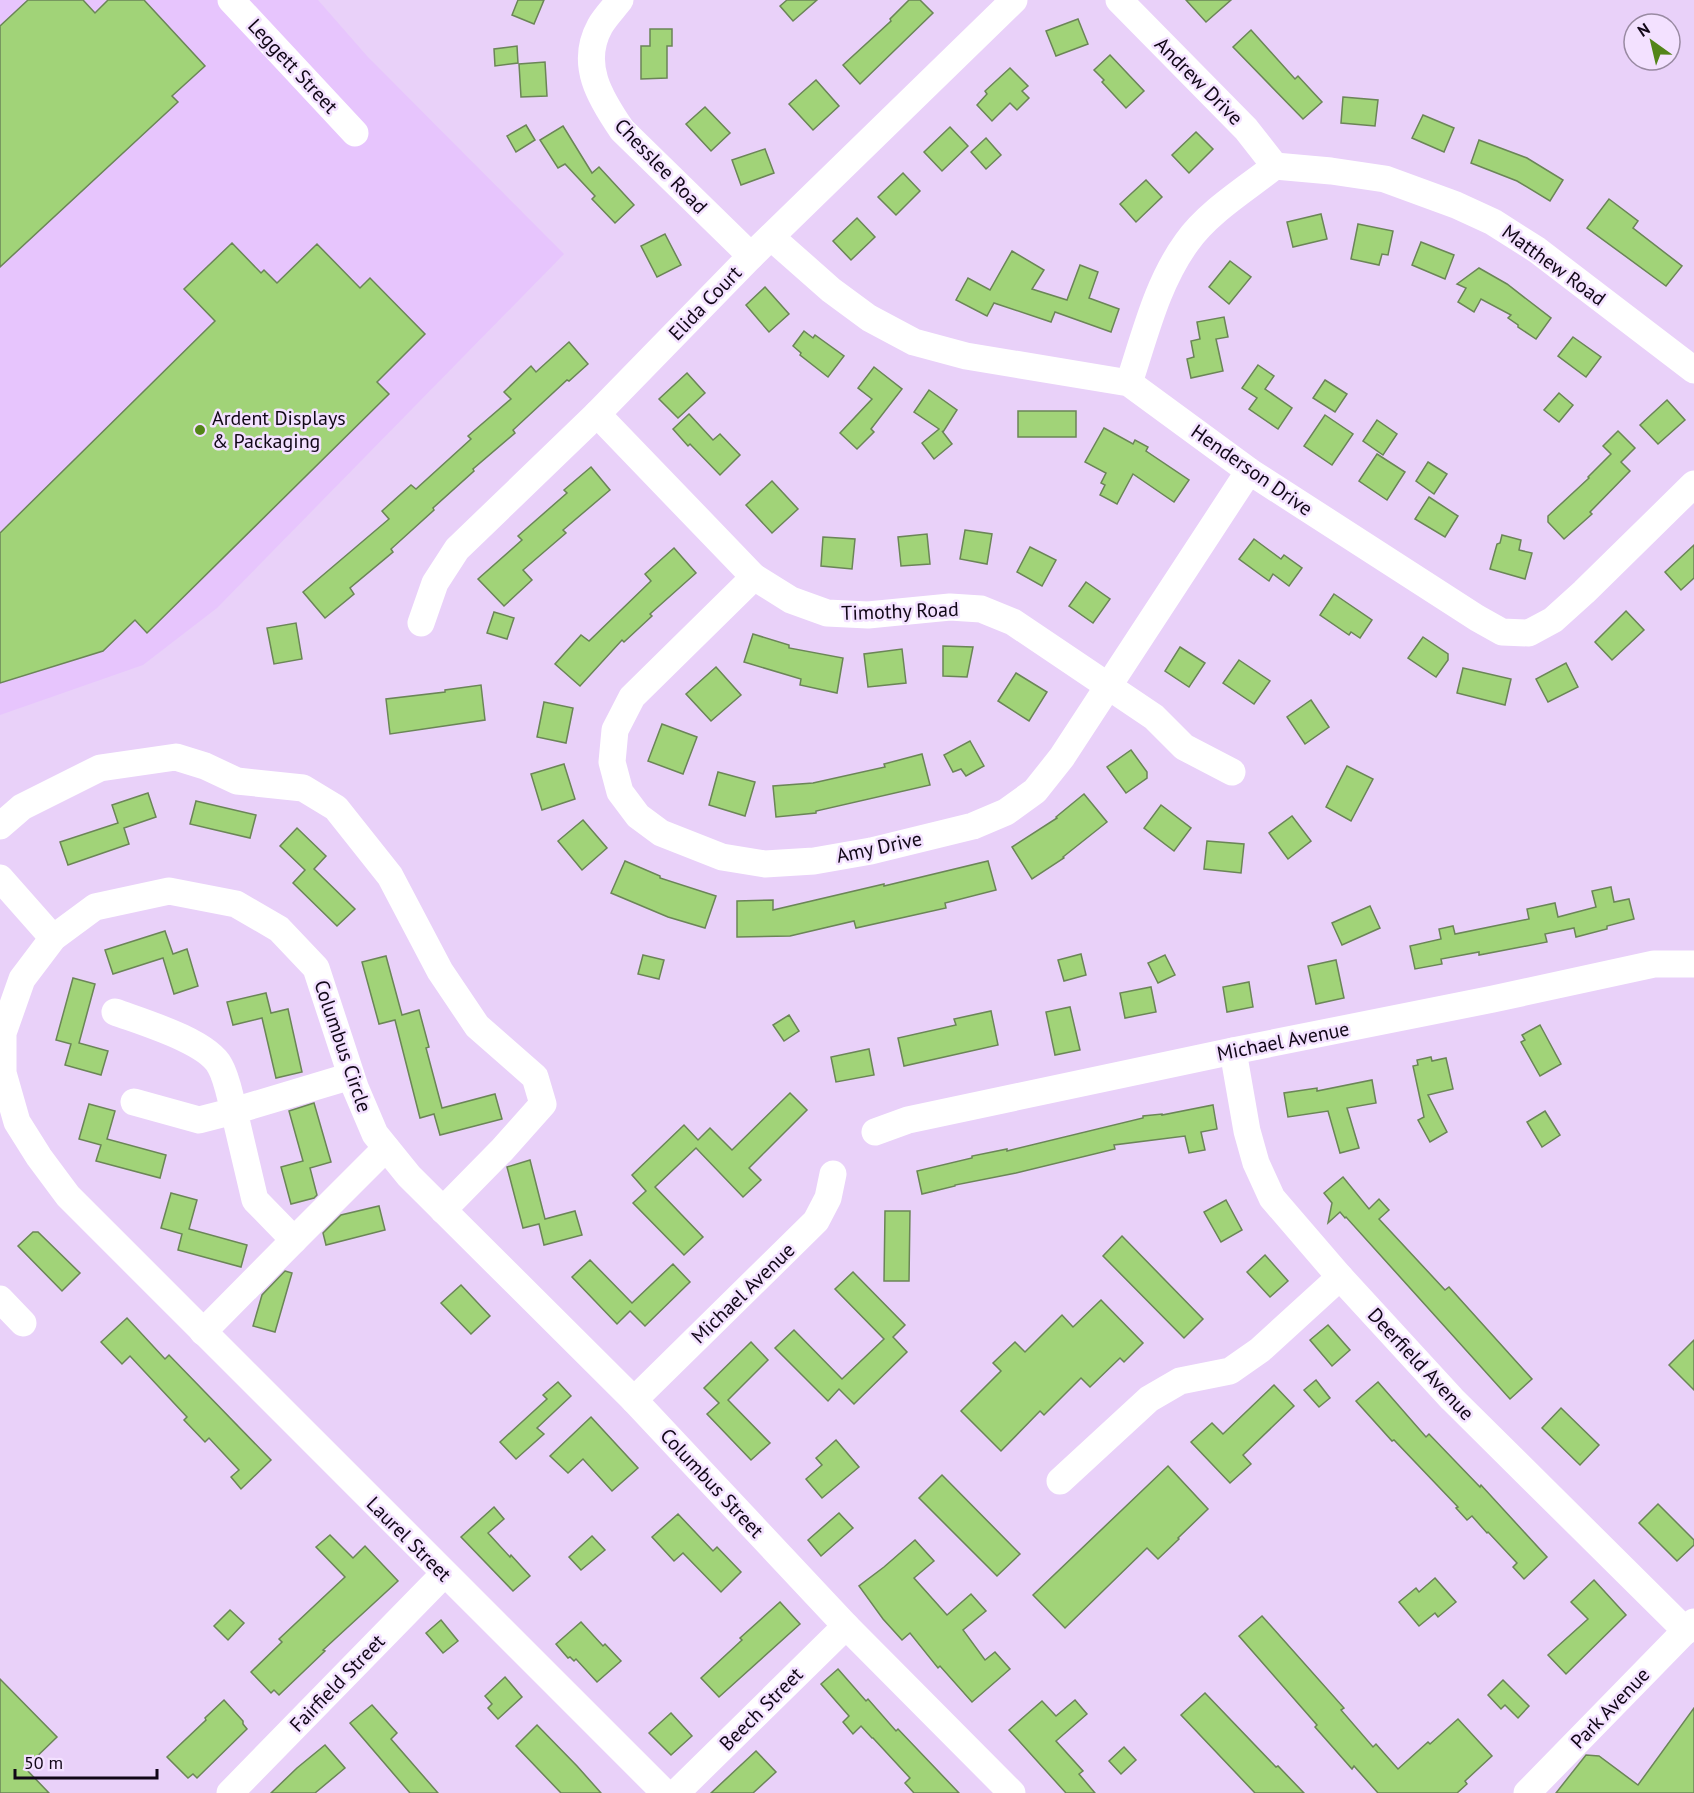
<svg xmlns="http://www.w3.org/2000/svg" width="1694" height="1793" font-family="'PT Sans',sans-serif">
  <style>
    .built { fill: #e7c5fd }
    .building { fill: #a1d378; stroke: #6b8557; stroke-width: 1.5 }
    .lines { fill: none; stroke-linecap: round; stroke-linejoin: round }
    .minor { stroke: #fff; stroke-width: 27 }
    .poi-dot { fill: #538519; stroke: #f3e1ff; stroke-width: 2 }
    .labels { text-anchor: middle; dominant-baseline: central; stroke-width: 5; stroke-linejoin: round; paint-order: stroke }
    .street-label { font-size: 20px; fill: #110717; stroke: #f3e1ff }
    .poi-label { font-size: 20px; fill: #110717; stroke: #f3e1ff; text-anchor: start }
  </style>
  <rect width="100%" height="100%" fill="#e9d1f9"/>
  <!-- built -->
  <polygon class="built" points="0,0 318,0 367,56 564,254 217,608 143,665 0,715"/>
  <!-- building -->
  <g class="building">
    <polygon points="28,0 83,0 95,13 108,0 144,0 205,66 172,96 178,102 0,267 0,26"/>
    <polygon points="518,0 544,0 534,24 512,15"/>
    <polygon points="787,0 817,0 793,21 780,6"/>
    <polygon points="909,0 920,0 933,13 860,84 843,65 891,21 890,19"/>
    <polygon points="1186,0 1231,0 1206,22"/>
    <polygon points="1078,19 1088,44 1056,56 1046,31"/>
    <polygon points="650,29 672,29 672,46 667,46 667,78 641,79 641,46 650,46"/>
    <polygon points="1251,30 1295,79 1298,76 1322,102 1303,119 1233,47"/>
    <polygon points="517,46 518,63 495,66 494,49"/>
    <polygon points="1110,55 1144,91 1126,108 1102,82 1104,80 1094,70"/>
    <polygon points="545,62 547,96 521,97 519,64"/>
    <polygon points="1010,68 1028,86 1022,91 1029,98 1017,110 1010,103 992,121 977,105 987,94 985,91"/>
    <polygon points="816,80 839,106 813,130 789,104"/>
    <polygon points="1343,97 1378,100 1375,126 1341,123"/>
    <polygon points="705,107 730,133 711,151 686,124"/>
    <polygon points="1423,115 1454,128 1444,152 1412,138"/>
    <polygon points="526,125 535,140 516,152 507,136"/>
    <polygon points="563,126 592,173 599,167 634,205 615,223 592,199 595,196 565,164 558,168 540,140"/>
    <polygon points="950,127 968,146 942,171 924,152"/>
    <polygon points="1196,132 1213,149 1189,173 1172,155"/>
    <polygon points="986,138 1001,155 986,169 971,152"/>
    <polygon points="1479,140 1527,158 1563,180 1550,201 1517,181 1471,163"/>
    <polygon points="765,149 774,173 741,185 732,160"/>
    <polygon points="903,173 920,191 896,215 878,197"/>
    <polygon points="1146,180 1162,197 1136,222 1120,204"/>
    <polygon points="1609,199 1638,221 1633,228 1682,266 1666,286 1587,228"/>
    <polygon points="1321,214 1327,239 1293,247 1287,222"/>
    <polygon points="857,218 875,237 851,260 833,241"/>
    <polygon points="1358,224 1393,231 1388,255 1382,254 1379,265 1351,259"/>
    <polygon points="665,234 681,265 657,277 641,246"/>
    <polygon points="1421,242 1454,255 1445,279 1412,265"/>
    <polygon points="232,243 261,273 264,270 277,283 317,244 360,288 370,278 425,334 377,382 389,394 147,633 135,620 103,651 0,683 0,533 215,321 184,289"/>
    <polygon points="1012,251 1044,270 1032,289 1067,300 1080,265 1098,272 1089,298 1119,309 1111,332 1055,312 1051,322 994,303 987,316 956,300 968,278 990,290"/>
    <polygon points="1230,261 1251,277 1229,304 1209,287"/>
    <polygon points="1479,268 1507,284 1551,318 1536,339 1518,327 1518,325 1508,318 1511,315 1481,299 1474,312 1458,302 1466,288 1457,284"/>
    <polygon points="765,287 789,314 769,332 746,305"/>
    <polygon points="1224,317 1228,337 1216,339 1223,371 1191,378 1187,359 1194,357 1191,341 1200,339 1197,322"/>
    <polygon points="804,331 813,338 815,335 844,356 828,377 800,355 801,353 793,346"/>
    <polygon points="1573,337 1601,357 1586,377 1558,356"/>
    <polygon points="569,342 588,364 569,381 567,380 513,430 515,433 473,469 474,471 433,508 434,510 391,549 393,552 350,588 354,594 325,618 303,592 389,519 382,511 411,485 416,489 471,439 468,436 511,399 504,392 531,366 536,372"/>
    <polygon points="1258,365 1274,376 1265,389 1292,408 1278,429 1249,409 1257,398 1242,388"/>
    <polygon points="874,367 902,389 871,429 874,432 857,449 840,433 872,399 858,388"/>
    <polygon points="687,373 705,393 678,418 659,399"/>
    <polygon points="1325,380 1347,394 1335,412 1313,398"/>
    <polygon points="929,390 957,410 943,432 942,431 952,444 934,459 922,443 939,429 914,412"/>
    <polygon points="1559,393 1573,405 1559,422 1544,410"/>
    <polygon points="1667,400 1685,420 1658,444 1640,425"/>
    <rect x="1018" y="411" width="58" height="26"/>
    <polygon points="689,414 713,440 720,434 740,455 720,475 690,444 688,446 673,429"/>
    <polygon points="1325,415 1353,434 1332,465 1304,446"/>
    <polygon points="1377,420 1397,434 1383,455 1363,441"/>
    <polygon points="1104,428 1133,444 1135,440 1148,447 1146,451 1189,480 1174,502 1133,474 1117,504 1100,495 1105,485 1101,483 1106,473 1085,462"/>
    <polygon points="1618,431 1635,448 1621,462 1630,471 1590,512 1592,514 1564,539 1548,522 1548,516 1589,478 1588,477 1611,454 1603,446"/>
    <polygon points="1377,454 1405,472 1387,500 1359,481"/>
    <polygon points="1428,462 1447,474 1434,494 1416,481"/>
    <polygon points="591,467 610,490 563,530 566,533 523,570 532,580 504,606 478,579 522,540 518,536 567,493 564,490"/>
    <polygon points="772,481 798,509 772,533 746,505"/>
    <polygon points="1429,497 1458,516 1445,537 1415,519"/>
    <polygon points="965,530 992,534 987,564 960,559"/>
    <polygon points="927,534 930,564 901,566 898,537"/>
    <polygon points="1502,535 1521,540 1519,550 1532,553 1525,579 1490,569 1497,544 1500,543"/>
    <polygon points="823,537 855,539 852,569 821,566"/>
    <polygon points="1254,539 1281,559 1284,555 1302,568 1289,586 1273,574 1269,581 1239,559"/>
    <polygon points="1694,545 1694,578 1681,590 1665,572"/>
    <polygon points="1030,547 1056,560 1042,586 1017,572"/>
    <polygon points="674,548 696,573 650,614 652,616 624,642 622,640 580,686 555,664 581,635 589,641 651,581 645,574"/>
    <polygon points="1086,582 1110,599 1093,623 1069,606"/>
    <polygon points="1334,594 1372,620 1360,638 1351,632 1349,635 1320,615"/>
    <polygon points="1626,611 1644,630 1612,660 1595,642"/>
    <polygon points="494,612 514,618 507,639 487,633"/>
    <polygon points="296,623 302,659 274,664 267,628"/>
    <polygon points="753,634 789,645 789,648 843,658 837,693 800,685 801,679 744,662"/>
    <polygon points="1423,637 1448,654 1448,660 1436,677 1408,658"/>
    <polygon points="943,646 973,647 967,677 943,676"/>
    <polygon points="1180,647 1205,663 1189,687 1165,671"/>
    <polygon points="902,649 906,683 868,687 864,654"/>
    <polygon points="1239,660 1270,681 1254,704 1223,683"/>
    <polygon points="1566,663 1578,687 1548,702 1536,679"/>
    <polygon points="716,667 741,695 711,721 686,694"/>
    <polygon points="1463,668 1511,679 1505,705 1457,693"/>
    <polygon points="1016,673 1047,692 1029,721 998,701"/>
    <polygon points="481,685 485,720 390,734 386,699 445,692 445,690"/>
    <polygon points="1311,700 1329,727 1305,744 1287,717"/>
    <polygon points="544,702 573,708 566,743 537,737"/>
    <polygon points="662,724 697,737 683,774 648,761"/>
    <polygon points="970,741 984,766 966,776 961,769 953,772 944,755"/>
    <polygon points="1131,750 1147,772 1147,778 1126,793 1107,767"/>
    <polygon points="922,754 930,785 816,811 816,813 776,817 773,786 813,783 885,767 884,764"/>
    <polygon points="564,764 575,799 542,810 531,774"/>
    <polygon points="1347,766 1373,779 1351,821 1326,807"/>
    <polygon points="718,772 755,782 745,816 709,805"/>
    <polygon points="148,793 156,817 124,828 129,844 68,865 60,842 118,823 112,805"/>
    <polygon points="1084,794 1107,822 1063,857 1064,858 1032,879 1012,847 1057,818 1056,817"/>
    <polygon points="196,801 256,815 250,838 190,824"/>
    <polygon points="1161,805 1191,828 1174,851 1144,828"/>
    <polygon points="1292,816 1311,841 1288,859 1269,833"/>
    <polygon points="583,820 607,848 582,870 558,841"/>
    <polygon points="297,828 326,856 314,869 355,909 337,926 293,883 305,870 280,846"/>
    <polygon points="1207,841 1244,844 1241,873 1204,869"/>
    <polygon points="625,861 660,876 660,878 716,896 705,928 668,917 611,893"/>
    <polygon points="988,861 996,890 945,903 946,908 856,928 854,921 790,936 737,937 737,901 773,900 773,910 884,884 884,886"/>
    <polygon points="1611,887 1614,902 1629,899 1634,919 1607,926 1607,929 1576,937 1574,928 1545,934 1547,942 1479,955 1479,952 1441,959 1442,964 1415,969 1410,946 1441,939 1439,929 1453,926 1455,934 1529,919 1527,909 1555,903 1558,917 1596,907 1592,891"/>
    <polygon points="1370,906 1380,928 1342,945 1332,923"/>
    <polygon points="165,931 173,954 187,949 198,986 174,994 163,958 113,974 105,950"/>
    <polygon points="1081,954 1086,975 1064,981 1058,960"/>
    <polygon points="643,955 664,960 659,979 638,974"/>
    <polygon points="1165,955 1175,975 1158,983 1148,963"/>
    <polygon points="386,956 402,1015 419,1010 429,1047 426,1048 442,1108 495,1094 502,1119 440,1135 434,1114 420,1118 395,1020 379,1024 362,962"/>
    <polygon points="1336,960 1344,998 1316,1004 1308,966"/>
    <polygon points="73,978 95,984 79,1043 108,1051 101,1075 65,1065 71,1044 56,1040"/>
    <polygon points="1249,982 1253,1007 1227,1012 1223,987"/>
    <polygon points="1151,987 1156,1012 1125,1018 1120,993"/>
    <polygon points="266,993 271,1013 288,1009 302,1072 276,1078 262,1018 233,1025 227,1002"/>
    <polygon points="1070,1007 1080,1050 1055,1055 1046,1012"/>
    <polygon points="991,1011 998,1045 904,1066 898,1038 956,1025 954,1019"/>
    <polygon points="789,1015 799,1031 784,1041 773,1025"/>
    <polygon points="1540,1025 1561,1064 1540,1076 1521,1042 1525,1040 1522,1035"/>
    <polygon points="869,1049 874,1075 836,1082 831,1057"/>
    <polygon points="1431,1057 1432,1061 1446,1058 1453,1089 1428,1095 1447,1132 1430,1142 1418,1120 1424,1117 1413,1066 1418,1065 1417,1060"/>
    <polygon points="1372,1080 1376,1103 1347,1108 1359,1148 1340,1153 1328,1111 1288,1117 1284,1093 1317,1088 1317,1091"/>
    <polygon points="790,1093 807,1110 749,1168 761,1180 743,1197 696,1148 655,1187 703,1237 684,1255 633,1203 646,1191 632,1175 684,1125 698,1140 710,1128 732,1150"/>
    <polygon points="314,1103 331,1162 310,1168 317,1195 314,1198 291,1204 281,1167 303,1161 289,1111"/>
    <polygon points="89,1104 115,1111 107,1139 166,1155 160,1178 96,1161 101,1145 79,1139"/>
    <polygon points="1213,1105 1217,1129 1201,1132 1205,1150 1189,1153 1185,1136 1114,1145 1115,1149 1016,1173 955,1185 955,1186 922,1194 917,1171 972,1158 972,1156 1007,1149 1007,1151 1143,1118 1143,1116 1162,1114 1162,1115"/>
    <polygon points="1545,1111 1560,1135 1542,1147 1527,1122"/>
    <polygon points="530,1160 545,1219 575,1211 582,1235 544,1245 539,1224 523,1228 507,1167"/>
    <polygon points="1343,1177 1369,1209 1379,1199 1389,1210 1379,1219 1445,1290 1449,1287 1532,1379 1510,1399 1346,1217 1345,1218 1340,1212 1328,1223 1332,1203 1324,1193"/>
    <polygon points="171,1193 197,1200 189,1229 247,1245 241,1267 178,1250 182,1234 161,1228"/>
    <polygon points="1226,1200 1242,1230 1221,1242 1204,1212"/>
    <polygon points="379,1206 385,1230 326,1245 323,1233 341,1215"/>
    <polygon points="885,1211 910,1211 909,1281 884,1281"/>
    <polygon points="33,1232 38,1232 80,1273 62,1291 18,1246"/>
    <polygon points="1122,1236 1203,1319 1184,1338 1103,1256"/>
    <polygon points="1265,1255 1288,1281 1270,1297 1247,1272"/>
    <polygon points="590,1260 632,1303 673,1264 690,1282 645,1326 630,1311 617,1324 572,1277"/>
    <polygon points="285,1271 292,1273 275,1332 253,1326 262,1295"/>
    <polygon points="853,1272 905,1325 893,1337 907,1352 854,1404 839,1389 828,1401 775,1348 794,1330 842,1379 884,1339 835,1289"/>
    <polygon points="461,1285 490,1316 471,1334 441,1303"/>
    <polygon points="1101,1300 1143,1343 1124,1362 1120,1358 1090,1387 1081,1378 1044,1415 1040,1411 1001,1451 961,1411 1001,1371 993,1363 1015,1342 1025,1352 1062,1315 1073,1327"/>
    <polygon points="127,1318 165,1359 169,1355 271,1460 241,1489 231,1477 239,1470 209,1438 205,1442 184,1420 187,1417 130,1356 122,1364 101,1342"/>
    <polygon points="1328,1325 1350,1350 1332,1366 1310,1340"/>
    <polygon points="1694,1340 1694,1390 1669,1365"/>
    <polygon points="751,1342 768,1360 728,1400 770,1443 751,1460 707,1414 719,1403 704,1388"/>
    <polygon points="1316,1380 1330,1398 1319,1407 1304,1390"/>
    <polygon points="558,1382 571,1396 537,1428 544,1434 516,1459 500,1442 547,1399 543,1395"/>
    <polygon points="1378,1382 1426,1437 1429,1434 1480,1487 1481,1485 1547,1557 1524,1579 1513,1567 1517,1563 1488,1532 1487,1533 1472,1516 1467,1520 1456,1508 1458,1507 1394,1440 1392,1441 1356,1401"/>
    <polygon points="1274,1385 1294,1406 1243,1455 1251,1464 1230,1483 1191,1442 1212,1423 1223,1434"/>
    <polygon points="1561,1408 1599,1445 1580,1465 1542,1428"/>
    <polygon points="591,1417 638,1468 612,1491 583,1459 568,1473 550,1456"/>
    <polygon points="836,1440 859,1467 822,1498 806,1479 822,1465 816,1458"/>
    <polygon points="1168,1466 1208,1509 1178,1538 1179,1539 1158,1559 1147,1548 1065,1628 1033,1595"/>
    <polygon points="942,1475 1020,1554 997,1576 919,1498"/>
    <polygon points="1658,1504 1694,1540 1694,1545 1677,1561 1639,1523"/>
    <polygon points="494,1507 504,1519 488,1533 510,1557 511,1555 530,1576 513,1591 461,1537"/>
    <polygon points="839,1513 853,1528 821,1556 808,1540"/>
    <polygon points="678,1514 713,1551 717,1547 741,1572 721,1592 683,1553 674,1561 652,1537"/>
    <polygon points="330,1535 353,1558 365,1546 398,1581 323,1650 325,1651 279,1695 274,1690 271,1693 251,1672 282,1642 279,1639 345,1577 316,1547"/>
    <polygon points="592,1536 605,1550 581,1570 569,1557"/>
    <polygon points="915,1540 934,1561 914,1578 947,1615 971,1594 986,1611 963,1630 985,1660 995,1652 1010,1669 972,1702 940,1666 938,1668 910,1633 902,1640 883,1619 859,1586 884,1567"/>
    <polygon points="1435,1578 1456,1602 1438,1617 1435,1613 1419,1626 1399,1602 1416,1588 1419,1592"/>
    <polygon points="1594,1580 1626,1615 1566,1674 1548,1655 1588,1619 1571,1602"/>
    <polygon points="780,1602 800,1624 719,1697 701,1678 742,1640 740,1638"/>
    <polygon points="230,1610 244,1623 228,1640 214,1626"/>
    <polygon points="1262,1616 1344,1708 1341,1710 1373,1747 1376,1744 1398,1769 1428,1742 1430,1744 1458,1719 1492,1756 1465,1781 1467,1784 1457,1793 1378,1793 1354,1766 1352,1769 1315,1727 1317,1725 1239,1636"/>
    <polygon points="441,1620 458,1641 443,1653 426,1633"/>
    <polygon points="581,1622 603,1646 605,1644 621,1661 597,1682 576,1659 574,1661 570,1657 568,1658 556,1644"/>
    <polygon points="838,1669 866,1701 868,1699 896,1731 898,1729 959,1793 914,1793 905,1783 910,1778 873,1738 872,1738 861,1726 853,1734 843,1722 849,1716 821,1684"/>
    <polygon points="505,1677 522,1697 498,1719 488,1708 492,1704 485,1696"/>
    <polygon points="0,1679 57,1737 25,1768 49,1793 0,1793"/>
    <polygon points="1503,1680 1529,1706 1518,1718 1505,1705 1501,1709 1488,1695"/>
    <polygon points="1205,1693 1276,1767 1278,1766 1304,1793 1255,1793 1181,1715"/>
    <polygon points="224,1700 243,1721 243,1724 247,1729 197,1778 193,1774 188,1778 167,1757 206,1720 205,1718"/>
    <polygon points="1075,1700 1087,1714 1056,1741 1083,1771 1079,1774 1095,1793 1066,1793 1009,1730 1042,1701 1056,1716"/>
    <polygon points="372,1705 397,1733 391,1739 438,1793 410,1793 350,1723"/>
    <polygon points="1694,1708 1694,1793 1556,1793 1586,1755 1599,1756 1638,1785"/>
    <polygon points="671,1713 692,1736 671,1755 649,1733"/>
    <polygon points="537,1725 577,1766 601,1793 561,1793 516,1746"/>
    <polygon points="325,1745 345,1768 315,1793 271,1793 297,1768"/>
    <polygon points="1124,1747 1136,1760 1121,1774 1109,1761"/>
    <polygon points="756,1751 776,1772 753,1793 711,1793"/>
  </g>
  <g class="lines">
    <!-- minor -->
    <g class="minor">
      <polyline points="231,0 355,133"/>
      <path d="M620 0C614 8 605 17 600 26 579 64 600 98 622 130L751 256"/>
      <polyline points="1119,0 1246,129 1275,166"/>
      <polyline points="771,237 831,290 869,318 914,342 966,356 1129,383 1249,471 1477,618 1502,632 1529,633 1553,620 1584,592 1694,484"/>
      <path d="M1129 383C1145 335 1157 283 1187 242 1208 212 1246 189 1275 166L1331 171 1385 179 1456 205 1493 222 1537 250 1694 370"/>
      <polyline points="597,414 754,577 791,600 827,613 868,615 950,607 981,609 1013,622 1154,717 1184,747 1232,772"/>
      <polyline points="754,577 632,697 615,730 612,762 620,792 638,816 661,833 722,857 765,864 814,861 871,851 973,826 1006,812 1035,791 1062,757 1249,471"/>
      <polyline points="421,623 435,583 457,549 597,414 751,256 1014,0"/>
      <polyline points="0,826 22,807 100,768 176,757 205,766 237,781 303,788 336,808 390,876 440,971 477,1026 535,1077 543,1104 502,1150 443,1210"/>
      <polyline points="0,878 53,938"/>
      <path d="M115 1012C142 1022 207 1041 220 1066 227 1078 230 1097 234 1111L199 1120 134 1102"/>
      <polyline points="1233,1051 1247,1131 1256,1163 1272,1198 1340,1277 1452,1399 1686,1631"/>
      <polyline points="875,1132 908,1120 1233,1051 1493,999 1654,964 1694,964"/>
      <polyline points="294,1240 386,1148"/>
      <polyline points="0,1299 23,1323"/>
      <polyline points="203,1332 294,1240 255,1200 234,1111 351,1076"/>
      <polyline points="634,1400 816,1221 828,1198 833,1174"/>
      <polyline points="1060,1481 1149,1399 1180,1381 1230,1371 1260,1350 1340,1277"/>
      <polyline points="230,1793 444,1574"/>
      <polyline points="665,1793 68,1196 39,1157 17,1122 3,1073 3,1033 22,979 53,938 95,907 169,891 236,904 279,929 316,968 355,1087 375,1134 409,1176 634,1400 846,1626 1012,1793"/>
      <polyline points="676,1793 846,1626"/>
      <polyline points="1527,1793 1694,1622"/>
    </g>
  </g>
  <!-- markers -->
  <circle class="poi-dot" cx="200" cy="430" r="6"/>
  <g class="labels">
    <!-- street labels -->
    <g class="street-label">
      <text transform="translate(293 66) rotate(47)">Leggett Street</text>
      <text transform="translate(1199 81) rotate(45)">Andrew Drive</text>
      <text transform="translate(661 166) rotate(46)">Chesslee Road</text>
      <text transform="translate(1554 265) rotate(36)">Matthew Road</text>
      <text transform="translate(705 303) rotate(-46)">Elida Court</text>
      <text transform="translate(1252 470) rotate(35)">Henderson Drive</text>
      <text transform="translate(900 611) rotate(-2)">Timothy Road</text>
      <text transform="translate(879 847) rotate(-12)">Amy Drive</text>
      <text transform="translate(1283 1041) rotate(-11)">Michael Avenue</text>
      <text transform="translate(343 1046) rotate(71)">Columbus Circle</text>
      <text transform="translate(743 1293) rotate(-44)">Michael Avenue</text>
      <text transform="translate(1421 1364) rotate(47)">Deerfield Avenue</text>
      <text transform="translate(712 1483) rotate(47)">Columbus Street</text>
      <text transform="translate(409 1539) rotate(45)">Laurel Street</text>
      <text transform="translate(337 1683) rotate(-46)">Fairfield Street</text>
      <text transform="translate(1610 1708) rotate(-46)">Park Avenue</text>
      <text transform="translate(761 1709) rotate(-45)">Beech Street</text>
    </g>
    <!-- poi labels -->
    <g class="poi-label">
      <text x="212" y="418">Ardent Displays<tspan x="212" dy="23">&amp; Packaging</tspan></text>
    </g>
  </g>
  <!-- north arrow -->
  <g transform="translate(1652 42) rotate(326)"><circle r="28" fill="#f3e1ff" stroke="#998aa2" stroke-width="1.5"/>
  <path d="M0-4.5L10 22L0 15L-10 22Z" fill="#538519"/>
  <text y="-9" font-size="16" font-weight="bold" text-anchor="middle" fill="#110717">N</text>
  </g>
  <!-- scale -->
  <path d="M15 1769v9h142v-9" fill="none" stroke="#110717" stroke-width="3"/>
  <text x="24" y="1769" font-size="18" fill="#110717" stroke="#f3e1ff" stroke-width="4.5" paint-order="stroke">50 m</text>
</svg>
